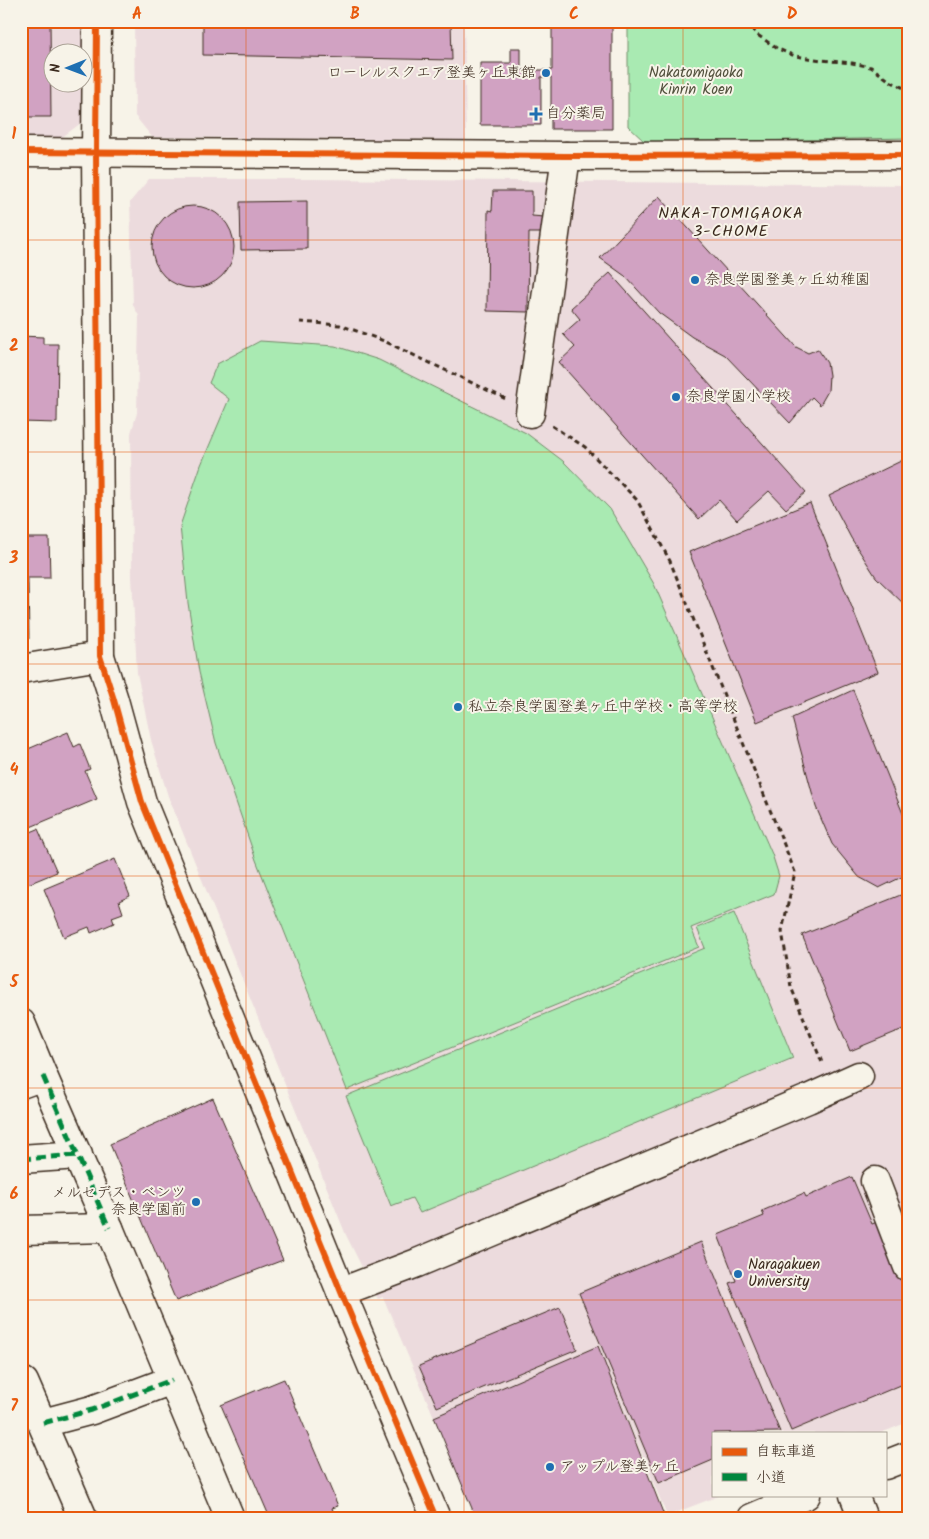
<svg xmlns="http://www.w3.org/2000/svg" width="929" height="1539" font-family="Kalam,'Klee One',sans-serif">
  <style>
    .built { fill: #ecdbdd; fill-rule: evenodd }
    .green { fill: #a9eab2; stroke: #728a68 }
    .building { fill: #d1a2c2; stroke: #3b2a1e }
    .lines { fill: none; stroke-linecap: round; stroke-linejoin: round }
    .minor-casing { stroke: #3b2a1e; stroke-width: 31 }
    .path { stroke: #3b2a1e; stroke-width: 3; stroke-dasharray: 5 4; stroke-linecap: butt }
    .minor { stroke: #f7f3e8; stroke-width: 28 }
    .quiet { stroke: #00873e; stroke-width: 5; stroke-dasharray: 10 5; stroke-linecap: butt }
    .cycleway-casing { stroke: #f7f3e8; stroke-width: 9 }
    .cycleway { stroke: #e8590c; stroke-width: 6 }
    .grid { fill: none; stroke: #e8590c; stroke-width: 1; stroke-opacity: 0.55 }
    .poi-dot { fill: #1f6fb2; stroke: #f7f3e8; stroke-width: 2 }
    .labels { text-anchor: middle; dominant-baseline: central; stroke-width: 4; stroke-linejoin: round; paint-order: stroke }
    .poi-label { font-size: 15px; fill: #3b2a1e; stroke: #f7f3e8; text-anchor: start }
    .park-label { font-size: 15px; fill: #51503c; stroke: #f7f3e8 }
    .neighbourhood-label { font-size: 16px; letter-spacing: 1px; fill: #3b2a1e; stroke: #f7f3e8 }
    .neatline { fill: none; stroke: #e8590c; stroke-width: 2 }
    .grid-label { font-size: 16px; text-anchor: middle; font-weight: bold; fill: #e8590c }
  </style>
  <rect width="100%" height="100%" fill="#f7f3e8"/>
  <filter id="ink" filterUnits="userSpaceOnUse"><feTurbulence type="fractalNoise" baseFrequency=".02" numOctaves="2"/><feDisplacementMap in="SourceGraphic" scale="10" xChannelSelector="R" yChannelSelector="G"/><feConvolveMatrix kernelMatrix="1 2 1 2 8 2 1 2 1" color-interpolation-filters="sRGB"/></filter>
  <g filter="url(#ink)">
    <!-- built -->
    <g class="built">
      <path d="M21 21H85V120L61 138 21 139ZM52 52H82V82H52Z"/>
      <polygon points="134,21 464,21 466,140 152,137 135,116"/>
      <polygon points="149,179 310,179 908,185 908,1422 881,1433 713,1433 713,1495 721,1495 667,1516 598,1346 434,1417 383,1297 378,1299 346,1235 168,796 151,740 137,673 132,577 131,433 137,413 139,316 133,305 130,202"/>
    </g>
    <!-- green -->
    <g class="green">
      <polygon points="628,21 908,21 908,138 646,143 628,126"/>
      <polygon points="260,341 335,346 379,360 526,433 563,461 610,509 654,584 772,854 779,876 774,894 691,928 699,947 347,1090 256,860 216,743 199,672 188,603 180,526 201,465 229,399 209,383 217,364"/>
      <polygon points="734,913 793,1058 420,1213 412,1198 391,1206 346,1096 705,948 697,928"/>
    </g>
    <!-- building -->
    <g class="building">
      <polygon points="21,21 50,21 51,117 21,117"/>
      <polygon points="203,21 451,21 452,60 203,55"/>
      <polygon points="552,21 612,21 612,129 551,129 551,77 541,77 541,125 480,125 480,63 511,63 511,48 521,48 521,70 552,70"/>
      <polygon points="493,191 532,191 532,216 544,217 544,233 529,233 528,312 487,311 488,210 492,211"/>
      <polygon points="659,196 796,347 808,353 818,349 827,363 829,375 828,391 820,405 812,397 790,423 725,355 692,337 659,313 625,276 600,258"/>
      <polygon points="307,201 307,249 241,250 240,202"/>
      <circle cx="193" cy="247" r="41"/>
      <polygon points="610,273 806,492 786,509 769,491 737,520 719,500 699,519 559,362 575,347 563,334 580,319 571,308"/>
      <polygon points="21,336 43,337 43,344 58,344 57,423 21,422"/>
      <polygon points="21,442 25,442 26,538 49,538 50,578 28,578 29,639 21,639"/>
      <polygon points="905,459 908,465 908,608 876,577 851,538 829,496"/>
      <polygon points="810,503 878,672 757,722 689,552"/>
      <polygon points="853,690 908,826 908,874 879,888 859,877 832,844 816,807 792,718"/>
      <polygon points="68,732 74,747 80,744 90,769 85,771 97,799 21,831 21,752"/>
      <polygon points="38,829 57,872 21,887 21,836"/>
      <polygon points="115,859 130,896 119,901 123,913 112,917 114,923 91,933 89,927 64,937 44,889"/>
      <polygon points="908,892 908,1027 850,1051 802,935"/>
      <polygon points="213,1098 283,1260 176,1301 110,1144"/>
      <polygon points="852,1177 872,1224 877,1222 908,1295 908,1382 791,1431 729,1283 736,1281 718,1235 764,1216 762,1211 804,1193 806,1197"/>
      <polygon points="701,1242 780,1432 713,1433 713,1460 659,1483 579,1293"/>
      <polygon points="560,1307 577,1349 437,1407 419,1366"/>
      <polygon points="598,1346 665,1518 476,1518 434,1417"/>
      <polygon points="284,1379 338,1506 332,1508 334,1513 323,1518 270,1518 221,1405"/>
    </g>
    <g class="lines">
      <!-- minor casing -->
      <g class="minor-casing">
        <g id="minor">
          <polyline points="97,21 96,152 100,656 114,700 142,802 341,1292 436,1518"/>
          <polyline points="21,152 566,156 908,155"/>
          <polyline points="530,413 566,156"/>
          <polyline points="21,669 100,656"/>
          <polyline points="21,1023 43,1076 21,1084"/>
          <polyline points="43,1076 109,1228"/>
          <polyline points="21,1159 78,1155"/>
          <polyline points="875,1181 908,1267"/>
          <polyline points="21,1230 109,1228 230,1518"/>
          <polyline points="341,1292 417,1263 808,1099 859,1076"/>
          <polyline points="21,1383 24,1382 83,1518"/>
          <polyline points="43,1423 92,1410 172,1380"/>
          <polyline points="885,1465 908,1456"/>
          <polyline points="854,1495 863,1518"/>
          <polyline points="752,1518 806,1495"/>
        </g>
      </g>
      <!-- path -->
      <g class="path">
        <polyline points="747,21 756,34 778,49 795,56 821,60 852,63 871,67 890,81 908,90"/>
        <polyline points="300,322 340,325 384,341 506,399"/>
        <polyline points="552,426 585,447 637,500 670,561 795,872 782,931 791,987 823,1065"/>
      </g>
      <!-- minor -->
      <use href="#minor" class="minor"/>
      <!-- quiet -->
      <g class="quiet">
        <polyline points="43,1076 109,1228"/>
        <polyline points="21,1159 78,1155"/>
        <polyline points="43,1423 92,1410 172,1380"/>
      </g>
      <!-- cycleway casing -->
      <g class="cycleway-casing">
        <g id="cycleway">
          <polyline points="97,21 96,152 100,656 114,700 142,802 341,1292 436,1518"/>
          <polyline points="21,152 566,156 908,155"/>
        </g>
      </g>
      <!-- cycleway -->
      <use href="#cycleway" class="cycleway"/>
    </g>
  </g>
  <!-- grid -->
  <path class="grid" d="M246 21V1518M464 21V1518M683 21V1518M21 240H908M21 452H908M21 664H908M21 876H908M21 1088H908M21 1300H908"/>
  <!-- markers -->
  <g class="poi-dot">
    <circle cx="546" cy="73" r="5"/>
    <path d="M533.5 106.5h5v5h5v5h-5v5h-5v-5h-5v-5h5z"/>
    <circle cx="695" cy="280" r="5"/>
    <circle cx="676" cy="397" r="5"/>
    <circle cx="458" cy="707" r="5"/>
    <circle cx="196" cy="1202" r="5"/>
    <circle cx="738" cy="1274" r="5"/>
    <circle cx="550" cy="1467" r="5"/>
  </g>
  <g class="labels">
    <!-- poi labels -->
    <g class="poi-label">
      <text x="536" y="73" text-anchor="end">ローレルスクエア登美ヶ丘東館</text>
      <text x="546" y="114">自分薬局</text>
      <text x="705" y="280">奈良学園登美ヶ丘幼稚園</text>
      <text x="686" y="397">奈良学園小学校</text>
      <text x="468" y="707">私立奈良学園登美ヶ丘中学校・高等学校</text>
      <text x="186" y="1193" text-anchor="end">メルセデス・ベンツ<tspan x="186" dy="17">奈良学園前</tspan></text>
      <text x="748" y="1265">Naragakuen<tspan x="748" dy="17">University</tspan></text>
      <text x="560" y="1467">アップル登美ヶ丘</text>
    </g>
    <!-- park labels -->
    <g class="park-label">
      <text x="696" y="73">Nakatomigaoka<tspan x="696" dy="17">Kinrin Koen</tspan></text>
    </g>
    <!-- neighbourhood labels -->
    <g class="neighbourhood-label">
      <text x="731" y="213">NAKA-TOMIGAOKA<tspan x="731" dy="18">3-CHOME</tspan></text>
    </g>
  </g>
  <!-- margin -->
  <rect width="929" height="1539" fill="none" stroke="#f7f3e8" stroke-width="55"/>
  <!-- legend -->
  <rect x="712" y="1432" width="175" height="65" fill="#f7f3e8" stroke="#aca397"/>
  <rect x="722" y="1448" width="25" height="8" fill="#e8590c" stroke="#aca397"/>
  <text x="756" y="1456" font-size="15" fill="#3b2a1e">自転車道</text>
  <rect x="722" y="1473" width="25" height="8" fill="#00873e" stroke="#aca397"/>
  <text x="756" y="1482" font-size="15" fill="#3b2a1e">小道</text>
  <!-- north arrow -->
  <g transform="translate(68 68) rotate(269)"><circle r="24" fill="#f7f3e8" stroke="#aca397"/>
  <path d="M0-4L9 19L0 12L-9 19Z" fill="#1f6fb2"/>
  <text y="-8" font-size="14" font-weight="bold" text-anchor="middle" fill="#3b2a1e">N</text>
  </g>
  <rect x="28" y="28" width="874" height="1484" class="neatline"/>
  <g class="grid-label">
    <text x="137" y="19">A</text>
    <text x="355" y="19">B</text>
    <text x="574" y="19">C</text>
    <text x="792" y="19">D</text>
    <text x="14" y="139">1</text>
    <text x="14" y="351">2</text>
    <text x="14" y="563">3</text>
    <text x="14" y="775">4</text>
    <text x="14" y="987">5</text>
    <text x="14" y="1199">6</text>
    <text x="14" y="1411">7</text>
  </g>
</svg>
